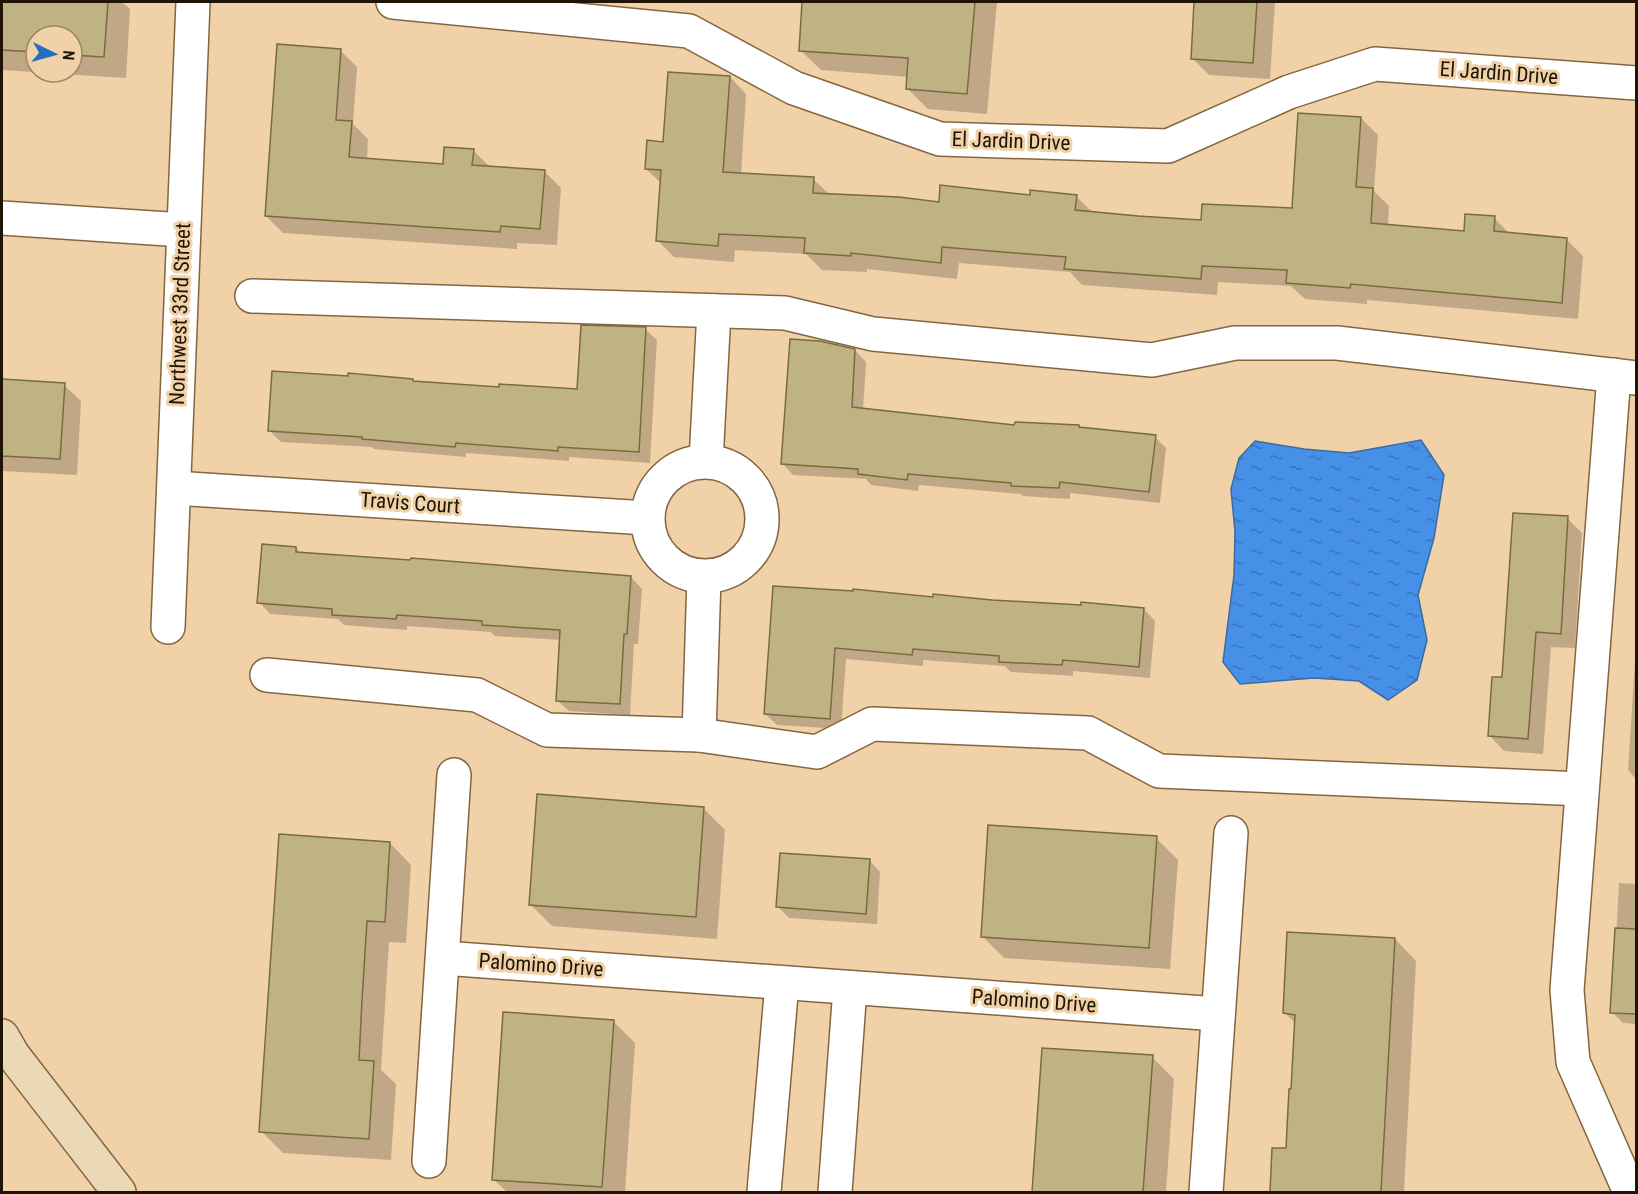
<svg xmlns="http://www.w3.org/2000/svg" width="1638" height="1194" font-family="'Roboto Condensed',sans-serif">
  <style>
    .water { fill: url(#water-ripples); stroke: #3a6ba3; stroke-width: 1.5 }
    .shadow { fill: #0003; fill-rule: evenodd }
    .building { fill: #c0b383; stroke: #786c3e; stroke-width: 1.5 }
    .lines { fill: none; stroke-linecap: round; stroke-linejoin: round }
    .minor-casing { stroke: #836640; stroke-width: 36 }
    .secondary-casing { stroke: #836640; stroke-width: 36 }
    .minor { stroke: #fff; stroke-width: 33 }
    .secondary { stroke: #ead8b6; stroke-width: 33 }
    .labels { text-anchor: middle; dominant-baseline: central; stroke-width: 6; stroke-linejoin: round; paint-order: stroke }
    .street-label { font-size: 21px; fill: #1f1405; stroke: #f1d2a8 }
  </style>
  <defs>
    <pattern id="water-ripples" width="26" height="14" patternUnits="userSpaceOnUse" patternTransform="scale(1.5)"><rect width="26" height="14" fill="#4690e7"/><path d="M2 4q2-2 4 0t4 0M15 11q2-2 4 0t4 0" fill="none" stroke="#3a74b9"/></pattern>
  </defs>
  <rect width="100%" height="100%" fill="#f1d2a8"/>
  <!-- water -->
  <polygon class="water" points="1421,440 1444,475 1434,538 1418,595 1427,640 1417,680 1388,700 1359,681 1314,678 1240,684 1223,662 1234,575 1235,532 1231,489 1239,458 1255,441 1304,449 1349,453"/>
  <!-- shadow -->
  <g class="shadow">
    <path d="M2 2H122L130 9 126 78 2 70ZM36 36H72V72H36Z"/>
    <polygon points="804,2 997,2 987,114 928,109 908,89 909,77 821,70 800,50"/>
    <polygon points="1196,2 1275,2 1270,79 1209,75 1192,58"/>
    <polygon points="340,50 357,67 353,124 368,139 367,159 445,165 473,150 491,168 544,171 561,188 557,245 517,243 517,249 283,233 266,216"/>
    <polygon points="730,77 746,94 741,175 813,179 830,195 940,204 1031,197 1076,196 1093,213 1202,221 1293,210 1361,118 1378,135 1374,191 1389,206 1388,226 1465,233 1494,218 1510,234 1566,239 1583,256 1578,319 1367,300 1367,304 1305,299 1291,286 1218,282 1217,295 1082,285 1070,272 959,263 957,279 867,269 867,272 822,270 806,254 735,250 734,262 674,257 657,240 662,184 646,169 665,143"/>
    <polygon points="645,329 657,340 650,463 569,457 569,461 466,453 466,457 374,449 372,447 281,442 269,430 412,380 415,383 500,389 579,391"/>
    <polygon points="855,350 866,362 863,410 1016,427 1081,429 1155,437 1166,448 1160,503 1070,493 1070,499 1023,496 1021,494 919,485 918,491 871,485 866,479 793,475 782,463"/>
    <polygon points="2,381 64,385 81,401 77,475 2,471"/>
    <polygon points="1567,518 1582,533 1575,648 1551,647 1543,754 1504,751 1489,735"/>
    <polygon points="296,548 302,554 631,577 642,589 638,644 634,644 630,715 569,711 557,700 561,640 495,636 491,632 407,626 407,630 344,625 338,619 270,614 259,602"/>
    <polygon points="774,587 1144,609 1155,621 1150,678 1073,671 1073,676 1011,672 1005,666 923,660 923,666 846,659 841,729 777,725 765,714"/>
    <polygon points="1636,644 1636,779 1628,770"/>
    <polygon points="703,808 725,830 717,939 552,926 530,904"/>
    <polygon points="1156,838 1178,860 1170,969 1004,958 982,936"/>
    <polygon points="390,843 411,865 406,943 389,942 381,1070 396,1084 391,1160 283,1153 261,1131"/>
    <polygon points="869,860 880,872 877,924 789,918 778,907"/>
    <polygon points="1619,883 1636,884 1636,1024 1623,1023 1612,1012"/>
    <polygon points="1395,939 1416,961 1404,1192 1271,1192 1274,1149 1288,1150 1296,1024 1285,1013"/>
    <polygon points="613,1021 635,1043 625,1192 507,1192 493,1179"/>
    <polygon points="1043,1049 1152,1057 1174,1079 1166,1192 1034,1192"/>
  </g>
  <!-- building -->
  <g class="building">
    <polygon points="2,2 108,2 104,57 72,55 72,36 36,36 36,52 2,50"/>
    <polygon points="802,2 975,2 967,94 906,89 908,58 799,51"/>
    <polygon points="1194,2 1257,2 1253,63 1191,59"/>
    <polygon points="277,44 341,49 336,120 352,121 349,157 443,164 444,147 474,149 472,165 545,170 540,229 501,226 500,232 265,216"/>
    <polygon points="668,72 730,76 723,172 814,177 813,193 899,197 939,202 940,185 1030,195 1030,190 1077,195 1075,210 1138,216 1201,220 1202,204 1292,208 1298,113 1361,117 1356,187 1373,188 1371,223 1464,231 1465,214 1495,216 1494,231 1567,238 1562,303 1351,284 1350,288 1286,283 1287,270 1202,266 1201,279 1064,269 1066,257 942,247 941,263 851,253 851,256 804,253 805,238 719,234 718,246 656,241 661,170 645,169 647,140 663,142"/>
    <polygon points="581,325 646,327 639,452 558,447 558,451 456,443 455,447 362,439 362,437 268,431 272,371 348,376 348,373 413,379 413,381 499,387 499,384 577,389"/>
    <polygon points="790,339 820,341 855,349 852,407 1014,425 1015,422 1079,425 1079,427 1156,435 1149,492 1060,482 1059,488 1011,486 1011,483 908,474 907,480 858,474 858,469 781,464"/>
    <polygon points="2,379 65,383 60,459 2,456"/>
    <polygon points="1513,513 1568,516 1561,634 1536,632 1528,739 1488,736 1492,677 1502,677"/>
    <polygon points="262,544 296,547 296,552 410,560 411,558 631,576 627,634 624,634 620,704 556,701 560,630 482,625 482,621 397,615 396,619 332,615 332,609 257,603"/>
    <polygon points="773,586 853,591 853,589 933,597 933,594 992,600 1081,605 1081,602 1144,608 1139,667 1063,660 1062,665 999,662 999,656 913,649 912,655 835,648 830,719 764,714"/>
    <polygon points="537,794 704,807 696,917 529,905"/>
    <polygon points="988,825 1157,836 1149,948 981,937"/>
    <polygon points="279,834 390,842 385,922 367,921 362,1000 359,1060 374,1061 369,1139 259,1132"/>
    <polygon points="780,853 870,859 866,914 776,907"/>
    <polygon points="1615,928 1636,929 1636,1014 1610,1013"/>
    <polygon points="1287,932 1395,938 1381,1192 1270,1192 1272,1148 1286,1148 1289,1089 1291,1089 1295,1015 1283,1013"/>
    <polygon points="503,1012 614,1020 602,1187 492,1180"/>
    <polygon points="1042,1048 1153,1055 1143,1192 1032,1192"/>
  </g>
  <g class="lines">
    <!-- minor casing -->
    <g class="minor-casing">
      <g id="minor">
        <polyline points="393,2 689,31 794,88 940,139 1168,146 1289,92 1375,64 1636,83"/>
        <polyline points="2,218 183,230"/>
        <polyline points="252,296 785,313 873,334 1152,360 1235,343 1337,343 1636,378"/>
        <polyline points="1614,375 1567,990 1573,1062 1630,1192"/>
        <polyline points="706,461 714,311"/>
        <circle cx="705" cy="519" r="57"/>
        <polyline points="174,488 647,518"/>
        <polyline points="168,627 193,2"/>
        <polyline points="267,675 477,695 547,730 699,735 817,752 872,724 1088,733 1159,771 1582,789"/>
        <polyline points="699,735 704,577"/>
        <polyline points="443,958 1218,1014"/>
        <polyline points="429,1161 454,775"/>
        <polyline points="764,1192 782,983"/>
        <polyline points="835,1192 850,988"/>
        <polyline points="1206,1192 1231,833"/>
      </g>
    </g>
    <!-- secondary casing -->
    <g class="secondary-casing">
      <polyline id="secondary" points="2,1036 13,1055 119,1192"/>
    </g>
    <!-- minor -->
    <use href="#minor" class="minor"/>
    <!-- secondary -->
    <use href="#secondary" class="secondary"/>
  </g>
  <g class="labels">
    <!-- street labels -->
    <g class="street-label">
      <text transform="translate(1499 73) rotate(4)">El Jardin Drive</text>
      <text transform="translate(1011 141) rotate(2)">El Jardin Drive</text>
      <text transform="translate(180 314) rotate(-88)">Northwest 33rd Street</text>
      <text transform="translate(410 503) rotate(4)">Travis Court</text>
      <text transform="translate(541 965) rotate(4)">Palomino Drive</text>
      <text transform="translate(1034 1001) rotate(4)">Palomino Drive</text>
    </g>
  </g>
  <!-- border -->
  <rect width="1638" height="1194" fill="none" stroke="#1f1405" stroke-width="6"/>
  <!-- north arrow -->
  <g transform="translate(54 54) rotate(95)"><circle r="28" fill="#f1d2a8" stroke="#9d8667" stroke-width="1.5"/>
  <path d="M0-4.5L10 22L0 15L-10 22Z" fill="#256dbd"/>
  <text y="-9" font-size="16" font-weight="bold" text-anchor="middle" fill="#1f1405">N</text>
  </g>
</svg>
